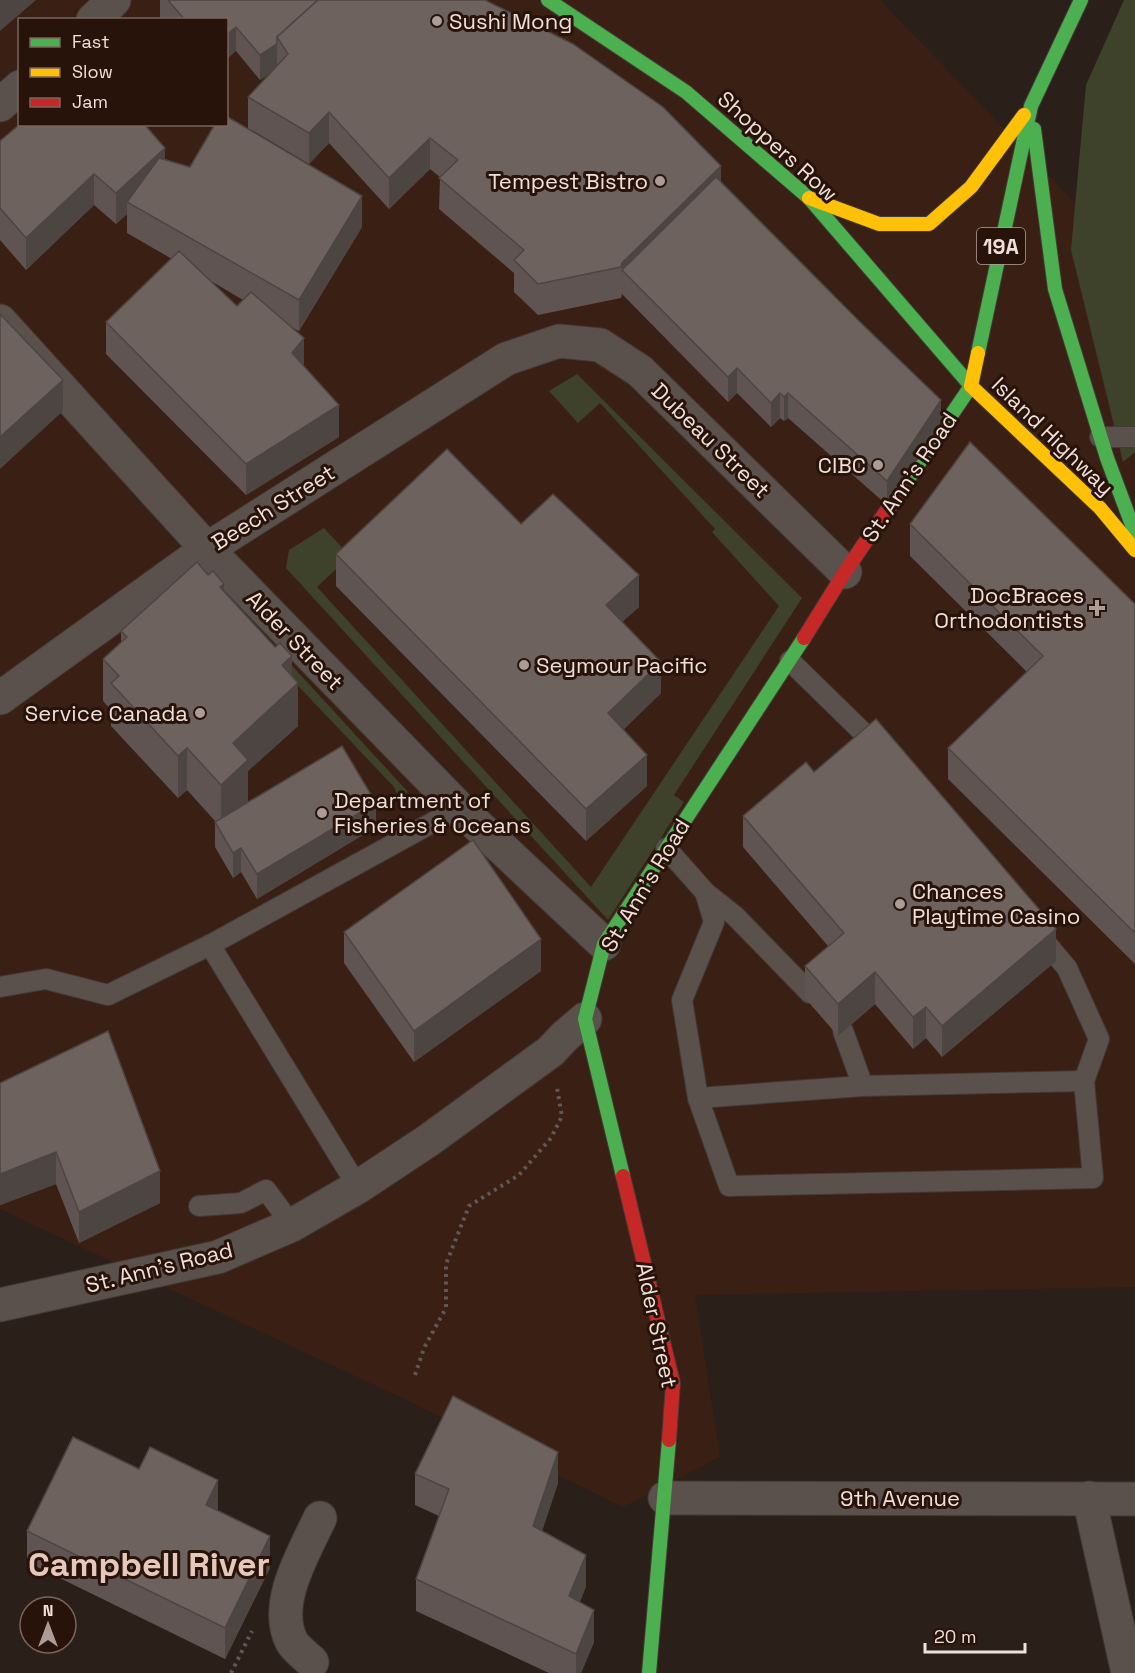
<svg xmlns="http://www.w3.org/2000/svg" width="1135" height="1673" font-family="'Space Grotesk',sans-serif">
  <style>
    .built { fill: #3a1f14; fill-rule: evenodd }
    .green { fill: #3e422a }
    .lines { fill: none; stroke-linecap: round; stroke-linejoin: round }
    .lane-casing { stroke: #433935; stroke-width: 22 }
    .street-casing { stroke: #433935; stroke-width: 35 }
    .fast-casing { stroke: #433935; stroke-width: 16 }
    .slow-casing { stroke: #433935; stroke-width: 16 }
    .jam-casing { stroke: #433935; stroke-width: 16 }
    .path { stroke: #615855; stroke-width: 4; stroke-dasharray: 3 4.5; stroke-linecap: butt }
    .lane { stroke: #5a504c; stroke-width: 20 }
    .street { stroke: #5a504c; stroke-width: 33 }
    .fast { stroke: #4caf50; stroke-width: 14 }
    .slow { stroke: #ffc107; stroke-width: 14 }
    .jam { stroke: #c62828; stroke-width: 14 }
    .wall { fill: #5f5451; fill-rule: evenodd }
    .shaded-wall { fill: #4d4542 }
    .building { fill: #6e625e; stroke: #4d4542; stroke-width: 1.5 }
    .poi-dot { fill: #ab9c97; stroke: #28130a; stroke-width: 2 }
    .labels { text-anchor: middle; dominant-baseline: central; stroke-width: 6; stroke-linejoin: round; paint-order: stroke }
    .shield { fill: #28130a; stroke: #b4a29c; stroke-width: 1.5 }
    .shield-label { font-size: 21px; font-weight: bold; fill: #f0e0da }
    .poi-label { font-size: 22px; fill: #f0e0da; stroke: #28130a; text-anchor: start }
    .street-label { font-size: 22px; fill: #f0e0da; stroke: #28130a }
    .town-label { font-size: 34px; font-weight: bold; fill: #e6c7bb; stroke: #28130a }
  </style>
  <rect width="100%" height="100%" fill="#2b1f1a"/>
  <!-- built -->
  <path class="built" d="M0 0H880L1135 265V1287L695 1295 720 1457 623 1507 404 1399 0 1209ZM20 20H226V124H20Z"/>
  <!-- green -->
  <g class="green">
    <polygon points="1124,0 1135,0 1135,452 1123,462 1071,250 1086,85"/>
    <polygon points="577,374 802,598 674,795 684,802 608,920 286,568 289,550 324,528 350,556 317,587 591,887 779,606 712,532 715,529 600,403 578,423 549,391"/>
    <polygon points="240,609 408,792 402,797 396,792 394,787 233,617"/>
  </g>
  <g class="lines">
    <!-- lane casing -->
    <g class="lane-casing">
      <g id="lane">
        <polyline points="1100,437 1135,437"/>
        <polyline points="790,661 880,749"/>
        <polyline points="666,848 705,892 714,922 682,1000 698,1098"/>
        <polyline points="705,892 735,916 810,993"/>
        <polyline points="1040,936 1067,968 1099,1039 1084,1081"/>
        <polyline points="0,987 46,979 108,995 210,945"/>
        <polyline points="843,1031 863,1086"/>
        <polygon points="1084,1081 1093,1178 729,1186 698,1098 863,1086"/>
        <polyline points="358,1187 210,945 459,808"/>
        <polyline points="199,1206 241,1203 266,1190 292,1225"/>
      </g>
    </g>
    <!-- street casing -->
    <g class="street-casing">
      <g id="street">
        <polyline points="93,20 114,0"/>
        <polyline points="0,105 20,87"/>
        <polyline points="0,321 207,549 459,808 604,944"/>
        <polyline points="0,698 207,549 506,359 559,341 600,345 640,371 845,572"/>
        <polyline points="0,1305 218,1257 292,1225 358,1187 429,1140 551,1051 564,1037 585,1019"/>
        <polyline points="665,1498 1135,1499"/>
        <polyline points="1089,1498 1128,1673"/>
        <path d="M312 1662C306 1656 296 1649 292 1642 272 1604 304 1553 320 1518"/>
      </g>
    </g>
    <!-- fast casing -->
    <g class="fast-casing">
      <g id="fast">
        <polyline points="548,0 686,92 809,198 971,386 904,485"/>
        <polyline points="1034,129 1055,289 1107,458 1135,533"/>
        <polyline points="978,353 1031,106 1081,0"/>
        <polyline points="623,1176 585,1019 604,944 804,638"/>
        <polyline points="649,1673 669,1440"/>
      </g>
    </g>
    <!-- slow casing -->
    <g class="slow-casing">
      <g id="slow">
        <polyline points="809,198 879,224 929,224 971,187 1024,115"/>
        <polyline points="978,353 971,386 1100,508 1135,550"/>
      </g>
    </g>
    <!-- jam casing -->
    <g class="jam-casing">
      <g id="jam">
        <polyline points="804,638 845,572 904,485"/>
        <polyline points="623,1176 673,1383 669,1440"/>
      </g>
    </g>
    <!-- path -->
    <g class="path">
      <polyline points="415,1375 424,1348 446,1308 446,1264 469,1206 519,1175 551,1138 562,1116 557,1088"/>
      <polyline points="231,1673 252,1631"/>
    </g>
    <!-- lane -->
    <use href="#lane" class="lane"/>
    <!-- street -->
    <use href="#street" class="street"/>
    <!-- fast -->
    <use href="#fast" class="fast"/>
    <!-- slow -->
    <use href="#slow" class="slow"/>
    <!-- jam -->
    <use href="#jam" class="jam"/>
  </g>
  <!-- wall -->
  <g class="wall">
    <path d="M160 0H485L721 182 941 425 887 505 788 418 784 421 780 418 771 427 737 393 728 402 622 294 621 298 538 315 514 292V273L439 209 440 177 430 169 389 209 329 143 309 164 250 129 362 227 299 331 291 327 304 366 339 437 246 495 106 354V322L172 259 127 233V214L116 224 94 205 26 270 0 240V141L165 159 190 167 248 129V97L271 73 260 80 236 51 226 20H163L160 17ZM211 281 243 300 237 306Z"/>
    <polygon points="521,524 639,607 622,622 661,693 624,729 647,786 586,841 336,586 336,554"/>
    <polygon points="910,524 1135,604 1135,964 948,779 948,748 1027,672 910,556"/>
    <polygon points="224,592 292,676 298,726 248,771 248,802 376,827 257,899 241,872 233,878 215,847 215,822 216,822 187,790 178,798 111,726 111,710 103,701 103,659 121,642 121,631"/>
    <polygon points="814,772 1056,961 942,1057 926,1038 913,1049 875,1004 838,1036 805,998 805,966 828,946 743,847 743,816"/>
    <polygon points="344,932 541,971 414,1062 344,963"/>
    <polygon points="0,1083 160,1203 79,1243 56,1184 0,1205"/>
    <polygon points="415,1474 558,1483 542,1531 586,1586 580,1602 594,1642 581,1673 549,1673 416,1611 416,1579 439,1516 415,1505"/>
    <polygon points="218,1511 270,1568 225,1659 27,1562 27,1531"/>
  </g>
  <!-- shaded-wall -->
  <g class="shaded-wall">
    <polygon points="0,0 36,0 0,31"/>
    <polygon points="236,27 236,51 226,60 226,35"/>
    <polygon points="277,44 277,69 260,80 260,55"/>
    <polygon points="329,112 329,143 309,164 309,133"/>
    <polygon points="430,138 430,169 389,209 389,178"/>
    <polygon points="165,148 165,179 127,202 127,214 116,224 116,193"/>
    <polygon points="721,166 721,197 622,270 621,298 622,263"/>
    <polygon points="94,174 94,205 26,270 26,238"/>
    <polygon points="362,196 362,227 299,331 299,300"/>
    <polygon points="304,338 304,369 292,353"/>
    <polygon points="737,368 737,393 728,402 728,377"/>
    <polygon points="63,380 63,411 0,469 0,437"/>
    <polygon points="780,393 780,418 771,427 771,403"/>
    <polygon points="788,393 788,418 784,421 784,397"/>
    <polygon points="941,400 941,425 887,505 887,481"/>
    <polygon points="339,405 339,437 246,495 246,464"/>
    <polygon points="639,575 639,607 606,636 606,605"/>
    <polygon points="224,584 224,626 220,587"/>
    <polygon points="292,656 292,689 298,683 298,726 248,771 248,802 221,827 221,785 233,743 282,665"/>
    <polygon points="661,662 661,693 608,744 608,713"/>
    <polygon points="187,748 187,790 178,798 178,756"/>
    <polygon points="647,755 647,786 586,841 586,809"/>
    <polygon points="376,803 376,827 257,899 257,874"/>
    <polygon points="241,848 241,872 233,878 233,853"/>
    <polygon points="1056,929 1056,961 942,1057 942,1026"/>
    <polygon points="541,939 541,971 414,1062 414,1031"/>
    <polygon points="875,972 875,1004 838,1036 838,1004"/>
    <polygon points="926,1007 926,1038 913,1049 913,1017"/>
    <polygon points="56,1152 56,1184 0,1205 0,1174"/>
    <polygon points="160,1171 160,1203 79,1243 79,1212"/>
    <polygon points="558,1452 558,1483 533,1558 533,1526"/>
    <polygon points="218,1480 218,1512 206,1505"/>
    <polygon points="270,1536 270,1568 225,1659 225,1628"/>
    <polygon points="586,1555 586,1586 569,1627 569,1596"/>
    <polygon points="594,1610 594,1642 581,1673 576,1673 576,1654"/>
  </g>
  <!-- building -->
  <g class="building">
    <polygon points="168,0 318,0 277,37 277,44 260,55 236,27 226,35 226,20 185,20"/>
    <polygon points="318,0 485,0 573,44 663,107 721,166 622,263 621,267 538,284 514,260 524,250 439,178 458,160 430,138 389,178 329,112 309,133 248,97 288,54 277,37"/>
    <polygon points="226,116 362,196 299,300 127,202 159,158 190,167 215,124 226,124"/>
    <polygon points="20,124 144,124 165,148 116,193 94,174 26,238 0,208 0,141"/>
    <polygon points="716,177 860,322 941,400 887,481 788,393 784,397 780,393 771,403 737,368 728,377 622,270"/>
    <polygon points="179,251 237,306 251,292 304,338 292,353 339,405 246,464 106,322"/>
    <polygon points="0,314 63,380 0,437"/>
    <polygon points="970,442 1135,604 1135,933 948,748 1043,656 910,524"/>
    <polygon points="447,449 521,524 553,494 639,575 606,605 661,662 608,713 647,755 586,809 336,554"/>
    <polygon points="197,562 208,575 213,571 224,584 220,587 275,647 280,643 292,656 282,665 298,683 233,743 248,760 221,785 187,748 178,756 111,683 119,676 103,659 127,637 121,631"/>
    <polygon points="876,719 1056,929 942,1026 926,1007 913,1017 875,972 838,1004 805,966 844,933 743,816 806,762 814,772"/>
    <polygon points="342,746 376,803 257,874 241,848 233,853 215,822"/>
    <polygon points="473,840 541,939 414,1031 344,932"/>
    <polygon points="108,1031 160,1171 79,1212 56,1152 0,1174 0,1083"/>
    <polygon points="453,1396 558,1452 533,1526 586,1555 569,1596 594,1610 576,1654 416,1579 449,1489 415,1474"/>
    <polygon points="73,1437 139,1469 150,1447 218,1480 206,1505 270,1536 225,1628 27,1531"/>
  </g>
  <!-- markers -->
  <g class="poi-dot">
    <circle cx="437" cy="21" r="6"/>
    <circle cx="660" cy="181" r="6"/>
    <circle cx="878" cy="465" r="6"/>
    <path d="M1094 599h6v6h6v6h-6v6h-6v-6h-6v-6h6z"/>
    <circle cx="524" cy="665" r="6"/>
    <circle cx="200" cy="713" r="6"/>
    <circle cx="322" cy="813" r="6"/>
    <circle cx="900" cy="904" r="6"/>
  </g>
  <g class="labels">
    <!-- shield labels -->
    <rect class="shield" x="977" y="228" width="48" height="36" rx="4.5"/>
    <g class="shield-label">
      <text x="1001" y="246">19A</text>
    </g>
    <!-- poi labels -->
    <g class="poi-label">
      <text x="449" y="21">Sushi Mong</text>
      <text x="648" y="181" text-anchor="end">Tempest Bistro</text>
      <text x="866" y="465" text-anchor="end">CIBC</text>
      <text x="1084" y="595" text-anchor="end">DocBraces<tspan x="1084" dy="25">Orthodontists</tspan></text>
      <text x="536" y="665">Seymour Pacific</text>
      <text x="188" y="713" text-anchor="end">Service Canada</text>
      <text x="334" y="800">Department of<tspan x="334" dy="25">Fisheries &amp; Oceans</tspan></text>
      <text x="912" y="891">Chances<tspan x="912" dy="25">Playtime Casino</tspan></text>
    </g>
    <!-- street labels -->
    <g class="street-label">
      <text transform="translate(778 146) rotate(42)">Shoppers Row</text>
      <text transform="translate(1053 436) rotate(44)">Island Highway</text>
      <text transform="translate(711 440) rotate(44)">Dubeau Street</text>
      <text transform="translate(909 477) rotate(-56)">St. Ann's Road</text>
      <text transform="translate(273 507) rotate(-32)">Beech Street</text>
      <text transform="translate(295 640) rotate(46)">Alder Street</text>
      <text transform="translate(645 885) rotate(-59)">St. Ann's Road</text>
      <text transform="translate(159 1267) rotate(-14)">St. Ann's Road</text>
      <text transform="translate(657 1325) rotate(78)">Alder Street</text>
      <text x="900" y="1498">9th Avenue</text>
    </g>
    <!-- town labels -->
    <g class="town-label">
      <text x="149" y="1564">Campbell River</text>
    </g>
  </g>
  <!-- legend -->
  <rect x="18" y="18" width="210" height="108" fill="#28130a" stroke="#78655d" stroke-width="1.5"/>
  <rect x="30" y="38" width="30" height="9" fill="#4caf50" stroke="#78655d" stroke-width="1.5"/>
  <text x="72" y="48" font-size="18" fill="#f0e0da">Fast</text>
  <rect x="30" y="68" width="30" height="9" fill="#ffc107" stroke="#78655d" stroke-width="1.5"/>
  <text x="72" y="78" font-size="18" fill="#f0e0da">Slow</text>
  <rect x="30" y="98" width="30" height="9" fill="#c62828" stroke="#78655d" stroke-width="1.5"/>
  <text x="72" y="108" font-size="18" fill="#f0e0da">Jam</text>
  <!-- north arrow -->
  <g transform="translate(48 1625)"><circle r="28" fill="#28130a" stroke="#78655d" stroke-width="1.5"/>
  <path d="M0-4.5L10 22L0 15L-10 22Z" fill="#ab9c97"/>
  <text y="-9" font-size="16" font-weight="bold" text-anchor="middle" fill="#f0e0da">N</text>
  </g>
  <!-- scale -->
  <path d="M925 1643v9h100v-9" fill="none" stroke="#f0e0da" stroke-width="3"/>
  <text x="934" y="1643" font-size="18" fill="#f0e0da" stroke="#28130a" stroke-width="4.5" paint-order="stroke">20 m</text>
</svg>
